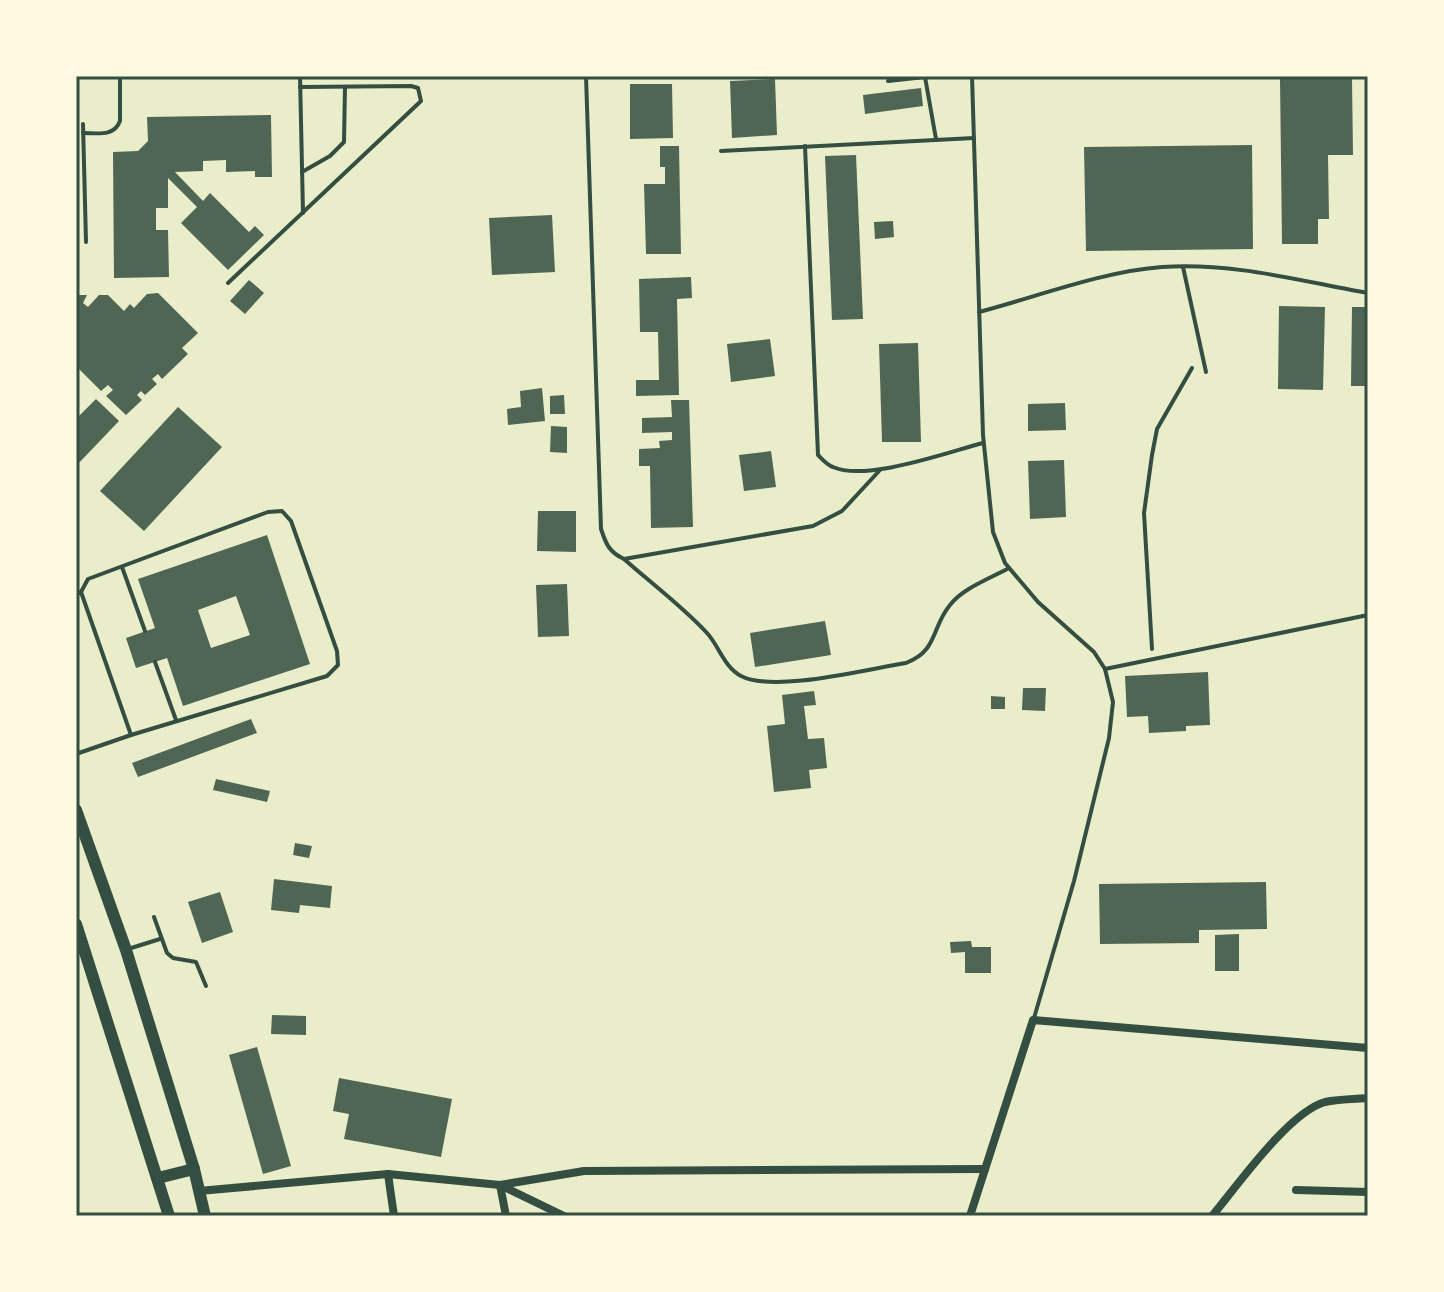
<svg xmlns="http://www.w3.org/2000/svg" width="1444" height="1292" font-family="Inter,sans-serif">
  <style>
    .building { fill: #4f6655; fill-rule: evenodd }
    .lines { fill: none; stroke-linecap: round; stroke-linejoin: round }
    .path { stroke: #344e41; stroke-width: 4 }
    .service { stroke: #344e41; stroke-width: 4 }
    .minor { stroke: #344e41; stroke-width: 8 }
    .secondary { stroke: #344e41; stroke-width: 12 }
    .neatline { fill: none; stroke: #344e41; stroke-width: 3 }
  </style>
  <rect width="100%" height="100%" fill="#e9edc9"/>
  <!-- building -->
  <g class="building">
    <polygon points="775,79 777,135 732,138 730,81"/>
    <polygon points="1280,79 1352,79 1353,155 1328,155 1329,219 1318,219 1318,244 1282,244"/>
    <polygon points="630,84 672,84 673,138 630,139"/>
    <polygon points="921,88 923,106 865,114 863,95"/>
    <polygon points="271,115 272,177 255,177 255,171 226,172 226,160 203,161 203,171 175,172 203,201 210,193 249,232 255,226 264,235 228,270 181,223 197,207 168,178 168,208 156,208 156,230 168,230 169,277 114,278 113,152 138,151 148,141 147,117"/>
    <polygon points="1252,145 1253,249 1086,251 1084,147"/>
    <polygon points="660,146 679,146 681,254 646,254 644,184 665,184 665,167 660,167"/>
    <polygon points="856,155 863,319 832,320 825,156"/>
    <polygon points="552,215 555,272 492,275 489,218"/>
    <polygon points="893,221 894,237 875,239 874,222"/>
    <polygon points="691,277 692,298 677,299 679,395 636,396 636,380 659,380 658,332 640,332 639,279"/>
    <polygon points="249,280 264,293 245,314 230,301"/>
    <polygon points="158,293 198,333 182,348 188,354 162,379 158,374 152,379 157,384 145,395 141,391 137,395 142,400 126,415 106,396 113,390 108,385 101,391 76,366 76,295 87,295 83,303 88,307 99,295 108,295 124,311 130,304 134,308 147,294"/>
    <polygon points="1279,306 1325,307 1323,390 1278,389"/>
    <polygon points="1352,307 1368,307 1368,386 1351,386"/>
    <polygon points="770,339 775,376 731,382 727,344"/>
    <polygon points="918,343 921,442 882,442 879,344"/>
    <polygon points="542,388 545,421 508,425 507,409 521,407 520,391"/>
    <polygon points="564,395 565,414 550,414 550,396"/>
    <polygon points="96,399 119,421 76,466 76,419"/>
    <polygon points="671,400 689,400 693,527 651,528 650,466 639,466 639,449 660,448 659,441 672,440 672,432 642,433 642,418 672,417"/>
    <polygon points="1065,403 1066,430 1028,431 1028,404"/>
    <polygon points="178,407 222,447 144,531 100,491"/>
    <polygon points="551,426 567,427 567,453 550,452"/>
    <polygon points="771,451 776,487 744,491 739,455"/>
    <polygon points="1064,460 1066,517 1030,519 1028,461"/>
    <polygon points="538,511 576,511 576,552 537,551"/>
    <path d="M267 535 310 664 183 706 167 658 136 668 126 638 155 628 138 579ZM236 596 250 635 211 648 198 610Z"/>
    <polygon points="567,584 569,636 538,637 536,585"/>
    <polygon points="825,621 831,655 755,667 750,633"/>
    <polygon points="1208,672 1210,725 1186,726 1186,731 1149,733 1148,716 1127,717 1125,676"/>
    <polygon points="1023,688 1046,688 1045,711 1022,710"/>
    <polygon points="814,691 816,705 804,706 808,739 824,738 827,768 809,770 811,788 774,792 767,726 785,724 782,695"/>
    <polygon points="991,696 1005,697 1005,709 991,709"/>
    <polygon points="251,719 257,733 138,777 132,763"/>
    <polygon points="216,779 270,791 267,802 213,790"/>
    <polygon points="295,843 312,846 309,858 293,855"/>
    <polygon points="274,879 332,886 330,908 300,905 299,913 271,910"/>
    <polygon points="1266,882 1267,929 1199,930 1199,943 1100,944 1099,884"/>
    <polygon points="220,892 233,932 202,943 188,902"/>
    <polygon points="1239,934 1239,971 1215,971 1215,935"/>
    <polygon points="971,941 972,947 991,947 991,973 965,973 965,952 951,953 950,942"/>
    <polygon points="272,1015 306,1016 306,1035 271,1034"/>
    <polygon points="257,1047 291,1166 263,1174 229,1055"/>
    <polygon points="339,1078 452,1099 441,1157 344,1139 349,1114 333,1111"/>
  </g>
  <g class="lines">
    <!-- path -->
    <polyline class="path" points="1152,649 1144,513 1152,455 1157,429 1192,368"/>
    <!-- service -->
    <g class="service">
      <polyline points="300,76 303,213"/>
      <path d="M586 76 601 529C606 544 609 552 624 559L813 526 842 511 880 470"/>
      <polyline points="972,76 983,435 993,532 1005,563 1038,602 1094,652 1105,669 1113,702 1109,738 1074,881 1034,1018"/>
      <polyline points="888,81 925,77 936,139"/>
      <polyline points="83,124 86,242"/>
      <path d="M83 133C97 133 114 137 120 121V76"/>
      <path d="M805 146 818 455C822 459 827 465 833 467 866 482 948 452 983 443"/>
      <polyline points="721,151 974,138"/>
      <polyline points="302,172 330,156 344,142 345,87"/>
      <polyline points="1183,267 1206,372"/>
      <polyline points="228,283 421,101 418,88 411,86 300,87"/>
      <path d="M979 312C1036 297 1104 271 1162 267 1231 262 1301 281 1368 293"/>
      <path d="M624 559C651 583 682 606 707 633 719 646 724 667 741 676 774 693 867 669 906 663 938 651 931 628 950 605 963 588 991 578 1009 568"/>
      <polyline points="122,567 145,631"/>
      <polyline points="81,592 88,579 268,512 282,511 291,521 337,651 338,665 327,676 131,735"/>
      <polyline points="76,595 81,592 131,735 76,754"/>
      <polyline points="155,662 176,720"/>
      <polyline points="1105,669 1368,615"/>
      <polyline points="154,917 167,953 173,958 196,962 206,986"/>
      <polyline points="128,949 160,939"/>
    </g>
    <!-- minor -->
    <g class="minor">
      <polyline points="388,1174 394,1216"/>
      <polyline points="1296,1190 1368,1192"/>
      <polyline points="199,1191 388,1174 500,1185 564,1216"/>
      <polyline points="506,1216 500,1185 584,1171 985,1169"/>
      <polyline points="970,1216 1033,1020 1368,1048"/>
      <path d="M1212 1216C1237 1186 1289 1112 1325 1102 1338 1099 1354 1099 1368 1098"/>
    </g>
    <!-- secondary -->
    <g class="secondary">
      <polyline points="76,810 126,950 194,1169 205,1216"/>
      <polyline points="76,924 169,1216"/>
      <polyline points="158,1178 194,1169"/>
    </g>
  </g>
  <!-- border -->
  <rect width="1444" height="1292" fill="none" stroke="#fefae0" stroke-width="156"/>
  <rect x="78" y="78" width="1288" height="1136" class="neatline"/>
</svg>
